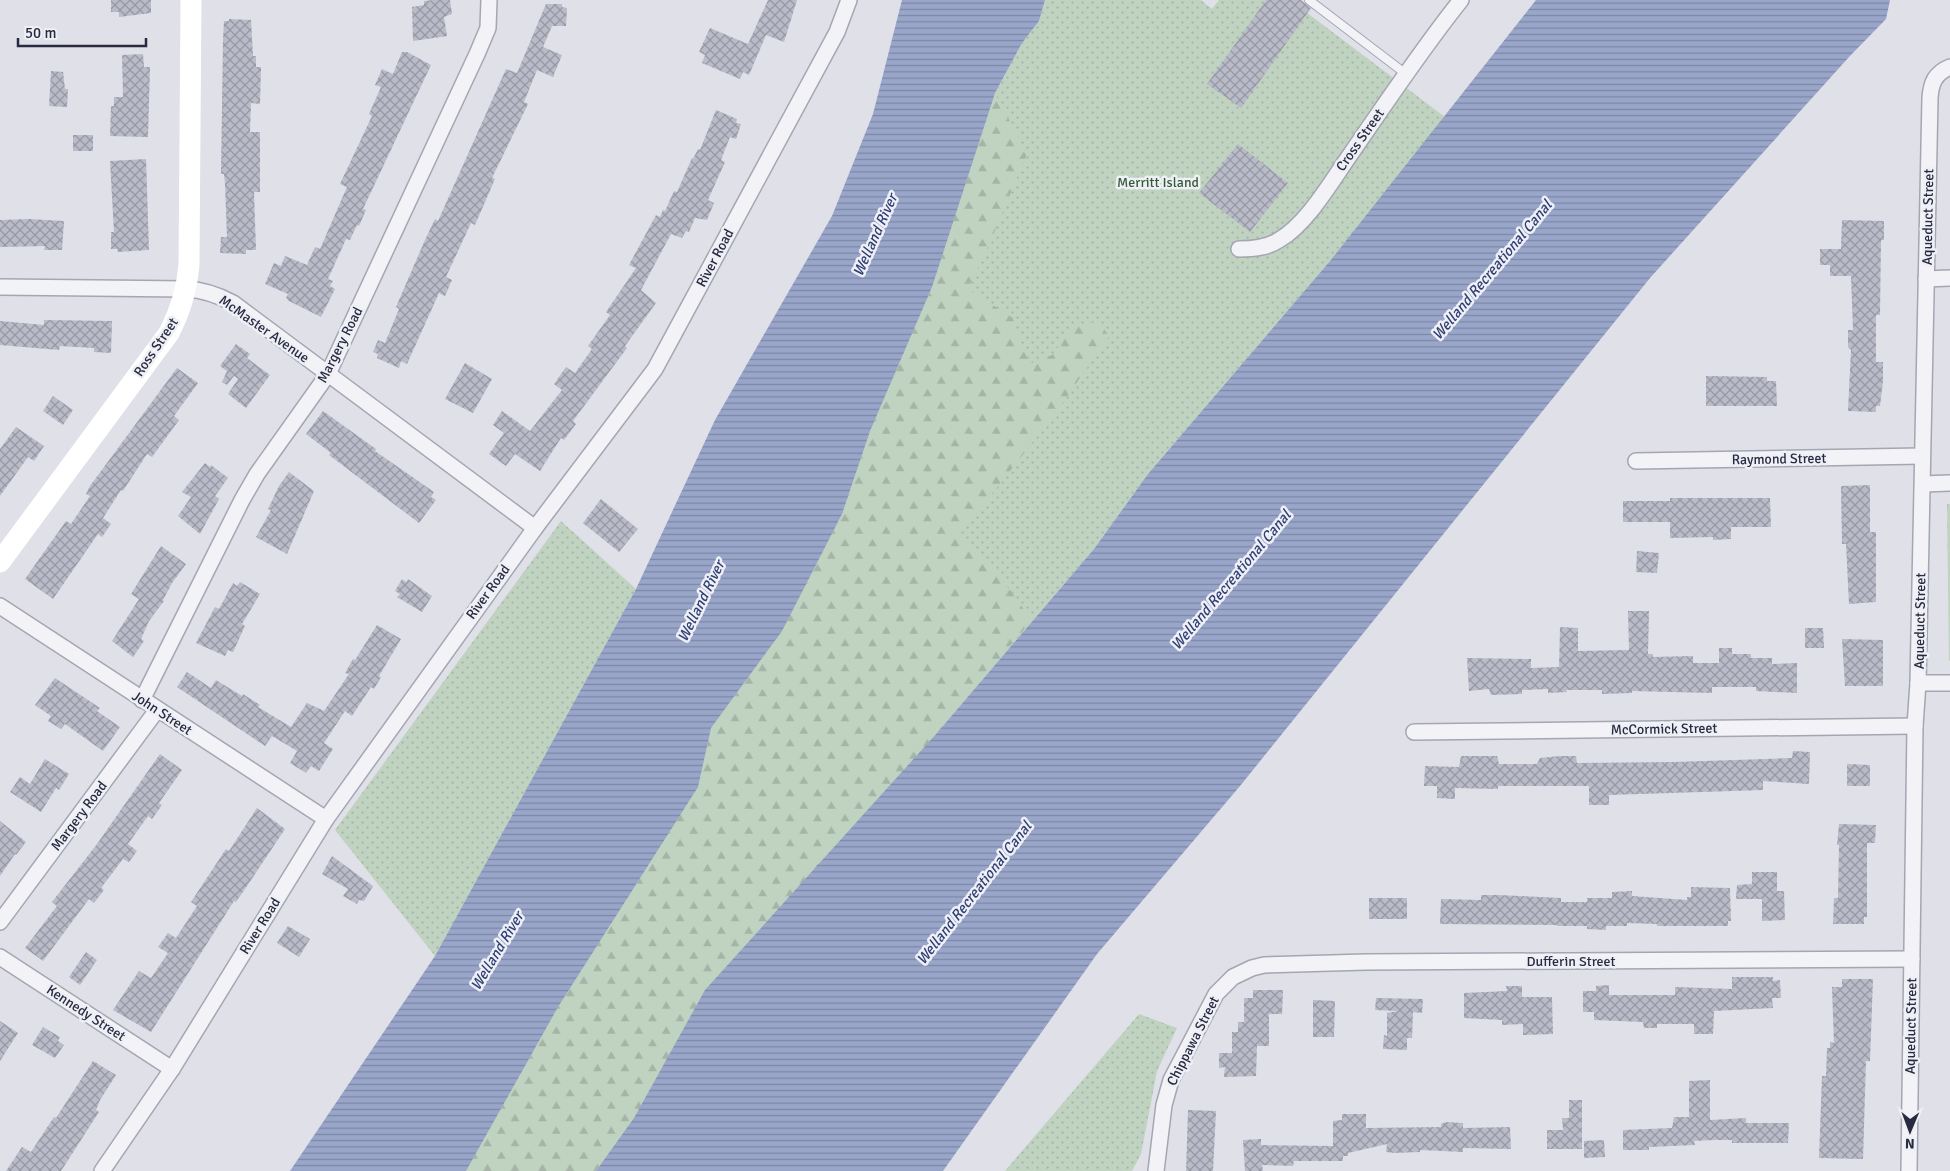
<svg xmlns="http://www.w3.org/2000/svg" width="1950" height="1171" font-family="Signika,sans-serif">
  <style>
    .grass { fill: url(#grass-dots) }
    .forest { fill: url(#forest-firs) }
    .cemetery { fill: url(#cemetery-stones) }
    .water { fill: url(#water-rules) }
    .building { fill: url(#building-cross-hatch) }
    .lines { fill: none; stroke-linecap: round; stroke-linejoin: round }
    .lane-casing { stroke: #a4a6b2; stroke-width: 10 }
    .street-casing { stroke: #a4a6b2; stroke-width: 18 }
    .lane { stroke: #f2f2f7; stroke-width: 8 }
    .street { stroke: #f2f2f7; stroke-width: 15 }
    .secondary { stroke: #fff; stroke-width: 21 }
    .labels { text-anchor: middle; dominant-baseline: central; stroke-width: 5; stroke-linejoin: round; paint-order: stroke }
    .street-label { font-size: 14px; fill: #282a40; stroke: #eef0f6 }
    .park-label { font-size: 14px; fill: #355b37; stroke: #eef0f6 }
    .water-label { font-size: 15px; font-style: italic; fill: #313f74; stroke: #eef0f6 }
  </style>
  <defs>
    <pattern id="grass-dots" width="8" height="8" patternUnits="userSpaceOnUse" patternTransform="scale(1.25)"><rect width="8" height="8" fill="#c0d2c0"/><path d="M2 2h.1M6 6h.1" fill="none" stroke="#a5b4a6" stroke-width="1.8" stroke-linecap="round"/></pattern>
    <pattern id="forest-firs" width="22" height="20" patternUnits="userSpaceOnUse" patternTransform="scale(1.25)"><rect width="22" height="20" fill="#c0d2c0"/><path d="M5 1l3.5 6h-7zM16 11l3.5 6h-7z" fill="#a5b4a6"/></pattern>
    <pattern id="cemetery-stones" width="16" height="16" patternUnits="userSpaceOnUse" patternTransform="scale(1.25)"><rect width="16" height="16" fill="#c0d2c0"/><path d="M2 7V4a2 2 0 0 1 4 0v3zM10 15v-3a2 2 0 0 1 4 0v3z" fill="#a5b4a6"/></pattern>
    <pattern id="water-rules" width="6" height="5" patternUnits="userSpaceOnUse" patternTransform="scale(1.25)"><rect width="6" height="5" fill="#99a5c9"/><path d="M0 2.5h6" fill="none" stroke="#7d87a5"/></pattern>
    <pattern id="building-cross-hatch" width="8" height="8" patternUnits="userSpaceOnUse" patternTransform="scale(1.25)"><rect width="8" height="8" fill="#b9bbc8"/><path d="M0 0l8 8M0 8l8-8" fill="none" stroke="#9698a4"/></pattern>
  </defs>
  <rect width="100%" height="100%" fill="#dfe0e8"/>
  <!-- grass -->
  <g class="grass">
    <polygon points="1045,0 1201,0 1212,9 1219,0 1290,0 1445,117 1330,261 1148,474 1094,549 937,733 596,1171 466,1171 995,93 1022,43 1039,21"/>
    <polygon points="561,521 636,589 435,956 335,830"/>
    <polygon points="1139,1014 1177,1028 1157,1071 1141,1154 1132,1171 1005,1171"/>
  </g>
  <!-- forest -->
  <polygon class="forest" points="995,93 1027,154 988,247 968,289 1013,318 1029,364 1052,355 1074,325 1099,322 1109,336 1055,414 961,533 1016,597 1031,621 937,733 634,1118 596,1171 466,1171 558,1007 698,787 711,728 782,631 842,514 870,431 932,287"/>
  <!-- cemetery -->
  <polygon class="cemetery" points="1947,504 1950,504 1950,661 1949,661"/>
  <!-- water -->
  <g class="water">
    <polygon points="902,0 1045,0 1039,21 1022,43 995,93 932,287 870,431 842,514 782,631 711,728 698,787 558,1007 466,1171 290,1171 435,956 636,589 715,420 832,216 873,114"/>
    <polygon points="1536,0 1890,0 1886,19 1849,57 1650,278 1240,786 1097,954 943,1171 596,1171 634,1118 705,990 937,733 1094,549 1148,474 1330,261"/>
  </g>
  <!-- building -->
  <g class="building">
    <polygon points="111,0 151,0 151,13 119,17 119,12 111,12"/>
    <polygon points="433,0 450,0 452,14 444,17 447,36 413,41 412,7 424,5 424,1"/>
    <polygon points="768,0 797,0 784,42 766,35 749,75 743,72 740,79 702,63 705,55 699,52 710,28 748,44"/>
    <polygon points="1266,0 1301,0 1311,8 1241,108 1207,84"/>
    <polygon points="546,4 562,4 562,7 567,8 566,26 552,26 543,47 562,55 553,77 537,70 524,102 528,104 492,178 495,179 475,225 471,223 446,277 452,280 445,296 439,293 407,364 401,361 399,368 377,358 378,354 373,352 378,340 385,343 399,309 396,307 425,240 435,219 438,221 506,69 517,73"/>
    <polygon points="229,19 251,20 253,56 256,56 256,67 261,67 260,104 251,103 250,132 260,132 260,192 254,192 256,250 246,250 246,254 220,253 221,237 227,237 225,184 224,174 221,174 223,40 224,21 229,21"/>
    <polygon points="402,52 407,52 431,65 363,209 366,210 359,226 357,225 350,240 346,239 328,279 333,281 330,286 335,289 321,317 289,301 286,298 288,294 265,284 274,263 281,266 285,256 307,265 315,247 320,249 347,187 340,184 372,116 369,114 381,87 375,85 382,69 393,74"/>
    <polygon points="143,54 144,67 150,67 148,137 110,136 111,106 114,106 114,97 123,97 122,55"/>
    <polygon points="51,71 63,72 65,89 68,89 67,107 49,106"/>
    <polygon points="716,110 737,119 736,123 741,124 736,139 730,137 721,160 725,162 708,200 714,203 707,220 695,218 689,232 686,231 682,238 671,234 641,290 656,303 625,346 627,348 573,421 576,424 564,440 561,438 540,471 515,454 506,466 489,454 504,433 493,425 502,411 530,431 562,390 554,384 566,367 575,373 592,349 588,346 610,315 606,312 636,268 629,265 656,215 660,217 663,210 665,211 674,191 677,192 692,158 693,159 698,149 700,150"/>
    <rect x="73" y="135" width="20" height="16"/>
    <polygon points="1238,144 1288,183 1250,232 1199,193"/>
    <polygon points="146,159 149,250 118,252 117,249 111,249 111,232 114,232 110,161"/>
    <polygon points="29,219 64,221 62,250 44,250 45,246 0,247 0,220"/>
    <polygon points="1842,220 1884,221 1884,240 1881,240 1880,315 1876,315 1876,362 1883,362 1883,381 1880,406 1876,406 1876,412 1848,411 1851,350 1848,347 1848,330 1853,330 1851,276 1830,276 1830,265 1820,265 1820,249 1841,249"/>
    <polygon points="44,320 112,321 111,353 94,352 94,348 60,346 59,350 0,345 0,321 44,325"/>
    <polygon points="236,344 250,354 247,358 270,375 246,408 228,394 238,379 234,376 227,385 222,382 227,371 220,366"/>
    <polygon points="465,363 492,379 473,413 445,399"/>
    <polygon points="177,368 198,383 174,416 179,420 152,457 147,454 123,491 121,490 103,518 111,524 102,537 98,534 53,599 25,579 66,521 71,524 88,499 90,496 86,494 90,486"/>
    <polygon points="1706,376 1767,377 1767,381 1776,381 1777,406 1706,406"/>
    <polygon points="53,396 73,410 63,425 43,411"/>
    <polygon points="323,411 376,449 375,451 434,492 431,497 436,500 419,523 329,455 331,453 306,434"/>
    <polygon points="16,427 44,446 34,461 28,457 0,496 0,449"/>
    <polygon points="205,463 210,467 211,465 228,478 215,496 219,499 200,534 178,516 191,497 182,492"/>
    <polygon points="289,472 314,491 287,554 256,537 271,510 268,509 279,486"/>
    <polygon points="1870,485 1870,532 1876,532 1876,602 1849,604 1846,544 1842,544 1841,486"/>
    <polygon points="1670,498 1770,498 1771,527 1731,527 1731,539 1713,540 1713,537 1670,538 1670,522 1623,522 1623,501 1670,501"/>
    <polygon points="601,499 638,529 619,552 583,523"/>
    <polygon points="161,546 186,564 172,583 163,600 164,601 149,621 141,639 144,641 133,657 112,641 139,599 131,594"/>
    <polygon points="1637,551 1659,553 1657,573 1636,572"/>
    <polygon points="402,579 406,582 408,579 432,596 422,612 397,597 400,594 395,591"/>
    <polygon points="240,582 260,594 242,624 245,626 233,652 228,650 225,656 196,643 215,607 219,609 233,583 237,586"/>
    <polygon points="1628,611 1649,611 1648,654 1653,654 1653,657 1693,656 1693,663 1719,663 1719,648 1732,648 1732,654 1751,654 1751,658 1772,658 1772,664 1797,663 1797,693 1756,691 1756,687 1712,687 1712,693 1632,691 1632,693 1602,694 1602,690 1566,690 1567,692 1548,693 1548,689 1522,690 1522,694 1491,695 1489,689 1469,691 1467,658 1531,659 1531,668 1559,667 1560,627 1578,628 1578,651 1629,650"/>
    <polygon points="377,625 401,639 379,676 381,677 374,689 371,687 352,716 345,711 324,743 333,749 319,771 311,766 306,773 290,763 297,751 272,736 265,746 177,687 187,672 211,688 216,680 242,696 243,694 260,705 258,707 291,727 307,703 324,711 349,674 345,673 353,659 355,660"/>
    <polygon points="1805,628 1823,628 1824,648 1805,648"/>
    <polygon points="1842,639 1883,640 1883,686 1845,686"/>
    <polygon points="55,678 100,708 97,711 120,727 103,751 65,724 61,729 48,721 51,716 35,705"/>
    <polygon points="1793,751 1810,752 1809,784 1763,781 1763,790 1609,795 1609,805 1589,805 1589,786 1498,786 1498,789 1455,788 1455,799 1437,798 1437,786 1424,786 1425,766 1459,767 1461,756 1497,756 1499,764 1537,764 1540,758 1560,756 1576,756 1577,763 1675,762 1792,758"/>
    <polygon points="160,754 182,770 159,803 162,805 152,819 148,816 128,844 137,851 129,862 123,859 101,888 104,890 94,903 89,899 43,961 25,948 57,906 52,902 97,844"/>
    <polygon points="45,759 69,774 59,790 56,788 41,812 10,792 20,777 30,784"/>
    <polygon points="1847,764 1870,765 1870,786 1847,786"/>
    <polygon points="257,808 285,829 247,886 236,902 234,901 151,1032 113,1010 139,971 151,978 168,953 158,947 168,933 176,938 197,906 191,902 226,849 229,851"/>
    <polygon points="0,821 26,842 16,855 15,854 0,876"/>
    <polygon points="1839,824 1876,825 1875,843 1867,843 1867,917 1864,917 1864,924 1833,924 1834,898 1838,898 1839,845 1837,845"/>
    <polygon points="332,856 373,886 364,901 359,900 357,904 343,896 348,889 322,874"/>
    <polygon points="1752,872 1777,872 1777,891 1784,891 1785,920 1762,921 1762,899 1736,899 1737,885 1752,884"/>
    <polygon points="1691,887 1730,888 1731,921 1728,921 1728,926 1657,926 1657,924 1627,923 1627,926 1606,926 1606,930 1587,929 1587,926 1557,926 1557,925 1440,924 1441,899 1481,900 1481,895 1499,895 1561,898 1561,902 1587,902 1587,898 1612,898 1612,892 1632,891 1632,896 1687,900 1687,897 1691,897"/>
    <rect x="1369" y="898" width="38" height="21"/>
    <polygon points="288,926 310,939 299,957 277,943"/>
    <polygon points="86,952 97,960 80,985 69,977"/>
    <polygon points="1732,977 1773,977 1773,981 1780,980 1781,998 1772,998 1773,1008 1714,1011 1713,1034 1694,1034 1694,1024 1657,1024 1657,1028 1644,1028 1643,1022 1594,1020 1594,1012 1583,1012 1583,991 1596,991 1596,986 1609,985 1609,995 1675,995 1675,987 1732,989"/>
    <polygon points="1842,979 1873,979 1870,1061 1866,1061 1863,1159 1819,1158 1822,1076 1826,1076 1827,1048 1830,1048 1830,1042 1834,1043 1832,987 1842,987"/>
    <polygon points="1506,986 1522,986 1522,997 1552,997 1553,1034 1523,1035 1523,1024 1502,1025 1502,1020 1464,1018 1464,993 1507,991"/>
    <polygon points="1253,990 1283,990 1282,1014 1269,1014 1269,1046 1257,1046 1256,1076 1224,1077 1225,1067 1219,1068 1219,1053 1232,1053 1232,1032 1238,1032 1238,1022 1244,1022 1244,998 1253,998"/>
    <polygon points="1376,998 1423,999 1422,1013 1413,1012 1412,1038 1407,1038 1407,1050 1383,1049 1384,1035 1387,1036 1387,1013 1398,1011 1375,1010"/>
    <polygon points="1313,1000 1335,1001 1334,1037 1313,1037"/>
    <polygon points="0,1021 18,1033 0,1061"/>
    <polygon points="43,1027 60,1037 58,1041 64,1045 55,1058 32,1045"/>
    <polygon points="93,1061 116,1075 100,1100 96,1110 99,1112 61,1171 6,1171 22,1147 31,1152 54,1117 56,1118"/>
    <polygon points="1710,1080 1710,1120 1746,1118 1746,1123 1789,1123 1788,1143 1732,1143 1732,1140 1714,1140 1694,1141 1695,1145 1649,1147 1649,1150 1623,1150 1623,1130 1672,1128 1674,1117 1689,1117 1689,1081"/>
    <polygon points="1569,1100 1582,1100 1582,1149 1547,1149 1547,1130 1563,1130 1562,1118 1569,1118"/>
    <polygon points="1188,1110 1216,1111 1213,1171 1186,1171"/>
    <polygon points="1342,1114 1366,1114 1366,1128 1441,1127 1441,1124 1446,1122 1463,1123 1463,1128 1510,1127 1511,1149 1463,1148 1463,1152 1420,1150 1420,1152 1395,1153 1386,1152 1387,1144 1348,1153 1348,1156 1343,1156 1343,1161 1294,1161 1293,1166 1262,1165 1263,1171 1245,1171 1243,1140 1261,1139 1261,1145 1333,1146 1333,1121 1342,1120"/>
    <polygon points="1604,1140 1605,1157 1584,1158 1584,1141"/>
  </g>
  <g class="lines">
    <!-- lane casing -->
    <g class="lane-casing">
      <polyline id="lane" points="1309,0 1406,74"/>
    </g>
    <!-- street casing -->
    <g class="street-casing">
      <g id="street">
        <path d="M1239 249C1253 249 1267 248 1279 240 1307 224 1331 182 1350 155 1386 103 1421 50 1461 0"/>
        <polyline points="1926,279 1950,278"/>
        <path d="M0 287 187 289C205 290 218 295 233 303L535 528"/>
        <polyline points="1636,461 1922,456"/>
        <polyline points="1923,484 1950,483"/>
        <polyline points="0,606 326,819"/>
        <polyline points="1918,683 1950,683"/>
        <polyline points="142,700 242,500 257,474 328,374 477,54 488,28 489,0"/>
        <polyline points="1414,732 1915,726"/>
        <polyline points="0,922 157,710"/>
        <polyline points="0,957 172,1069"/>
        <polyline points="102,1171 172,1069 326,819 535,528 655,369 837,32 849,0"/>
        <polyline points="1156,1171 1164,1105 1171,1080 1216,994 1233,977 1252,968 1264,965 1366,962 1912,959"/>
        <path d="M1909 1171 1915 726 1918 683 1930 98C1931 83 1935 73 1950 67"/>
      </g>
    </g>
    <!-- lane -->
    <use href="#lane" class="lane"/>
    <!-- street -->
    <use href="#street" class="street"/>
    <!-- secondary -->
    <path class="secondary" d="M0 562 169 333C181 310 187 290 189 264L191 0"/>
  </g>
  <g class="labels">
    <!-- street labels -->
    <g class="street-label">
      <text transform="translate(1360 140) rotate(-55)">Cross Street</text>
      <text transform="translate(1928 217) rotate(-89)">Aqueduct Street</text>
      <text transform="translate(715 258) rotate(-62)">River Road</text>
      <text transform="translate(264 329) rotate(35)">McMaster Avenue</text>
      <text transform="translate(340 345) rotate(-63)">Margery Road</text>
      <text transform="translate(156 347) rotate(-56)">Ross Street</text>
      <text transform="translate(1779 459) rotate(-1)">Raymond Street</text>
      <text transform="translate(488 592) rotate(-54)">River Road</text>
      <text transform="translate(1920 621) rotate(-89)">Aqueduct Street</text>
      <text transform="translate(162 713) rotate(33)">John Street</text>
      <text transform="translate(1664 729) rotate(-1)">McCormick Street</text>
      <text transform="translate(79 816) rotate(-53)">Margery Road</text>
      <text transform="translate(260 926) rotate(-58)">River Road</text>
      <text x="1571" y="961">Dufferin Street</text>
      <text transform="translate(86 1013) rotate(33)">Kennedy Street</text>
      <text transform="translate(1911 1026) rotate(-89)">Aqueduct Street</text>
      <text transform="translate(1193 1041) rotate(-63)">Chippawa Street</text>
    </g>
    <!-- park labels -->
    <g class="park-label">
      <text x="1158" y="182">Merritt Island</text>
    </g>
    <!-- water labels -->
    <g class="water-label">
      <text transform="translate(875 235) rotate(-66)">Welland River</text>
      <text transform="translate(1492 270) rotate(-50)">Welland Recreational Canal</text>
      <text transform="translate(1231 580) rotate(-50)">Welland Recreational Canal</text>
      <text transform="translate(701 601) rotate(-64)">Welland River</text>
      <text transform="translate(974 893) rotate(-52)">Welland Recreational Canal</text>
      <text transform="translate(497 951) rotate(-59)">Welland River</text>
    </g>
  </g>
  <!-- north arrow -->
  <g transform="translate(1910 1131) rotate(181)" stroke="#eef0f6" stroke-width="4" paint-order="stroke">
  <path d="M0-4L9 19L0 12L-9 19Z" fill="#282a40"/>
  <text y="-8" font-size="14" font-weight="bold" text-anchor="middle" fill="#282a40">N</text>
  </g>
  <!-- scale -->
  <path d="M18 38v8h128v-8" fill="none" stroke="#282a40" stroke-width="2.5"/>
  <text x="25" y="38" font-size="15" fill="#282a40" stroke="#eef0f6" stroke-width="4" paint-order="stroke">50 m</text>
</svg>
